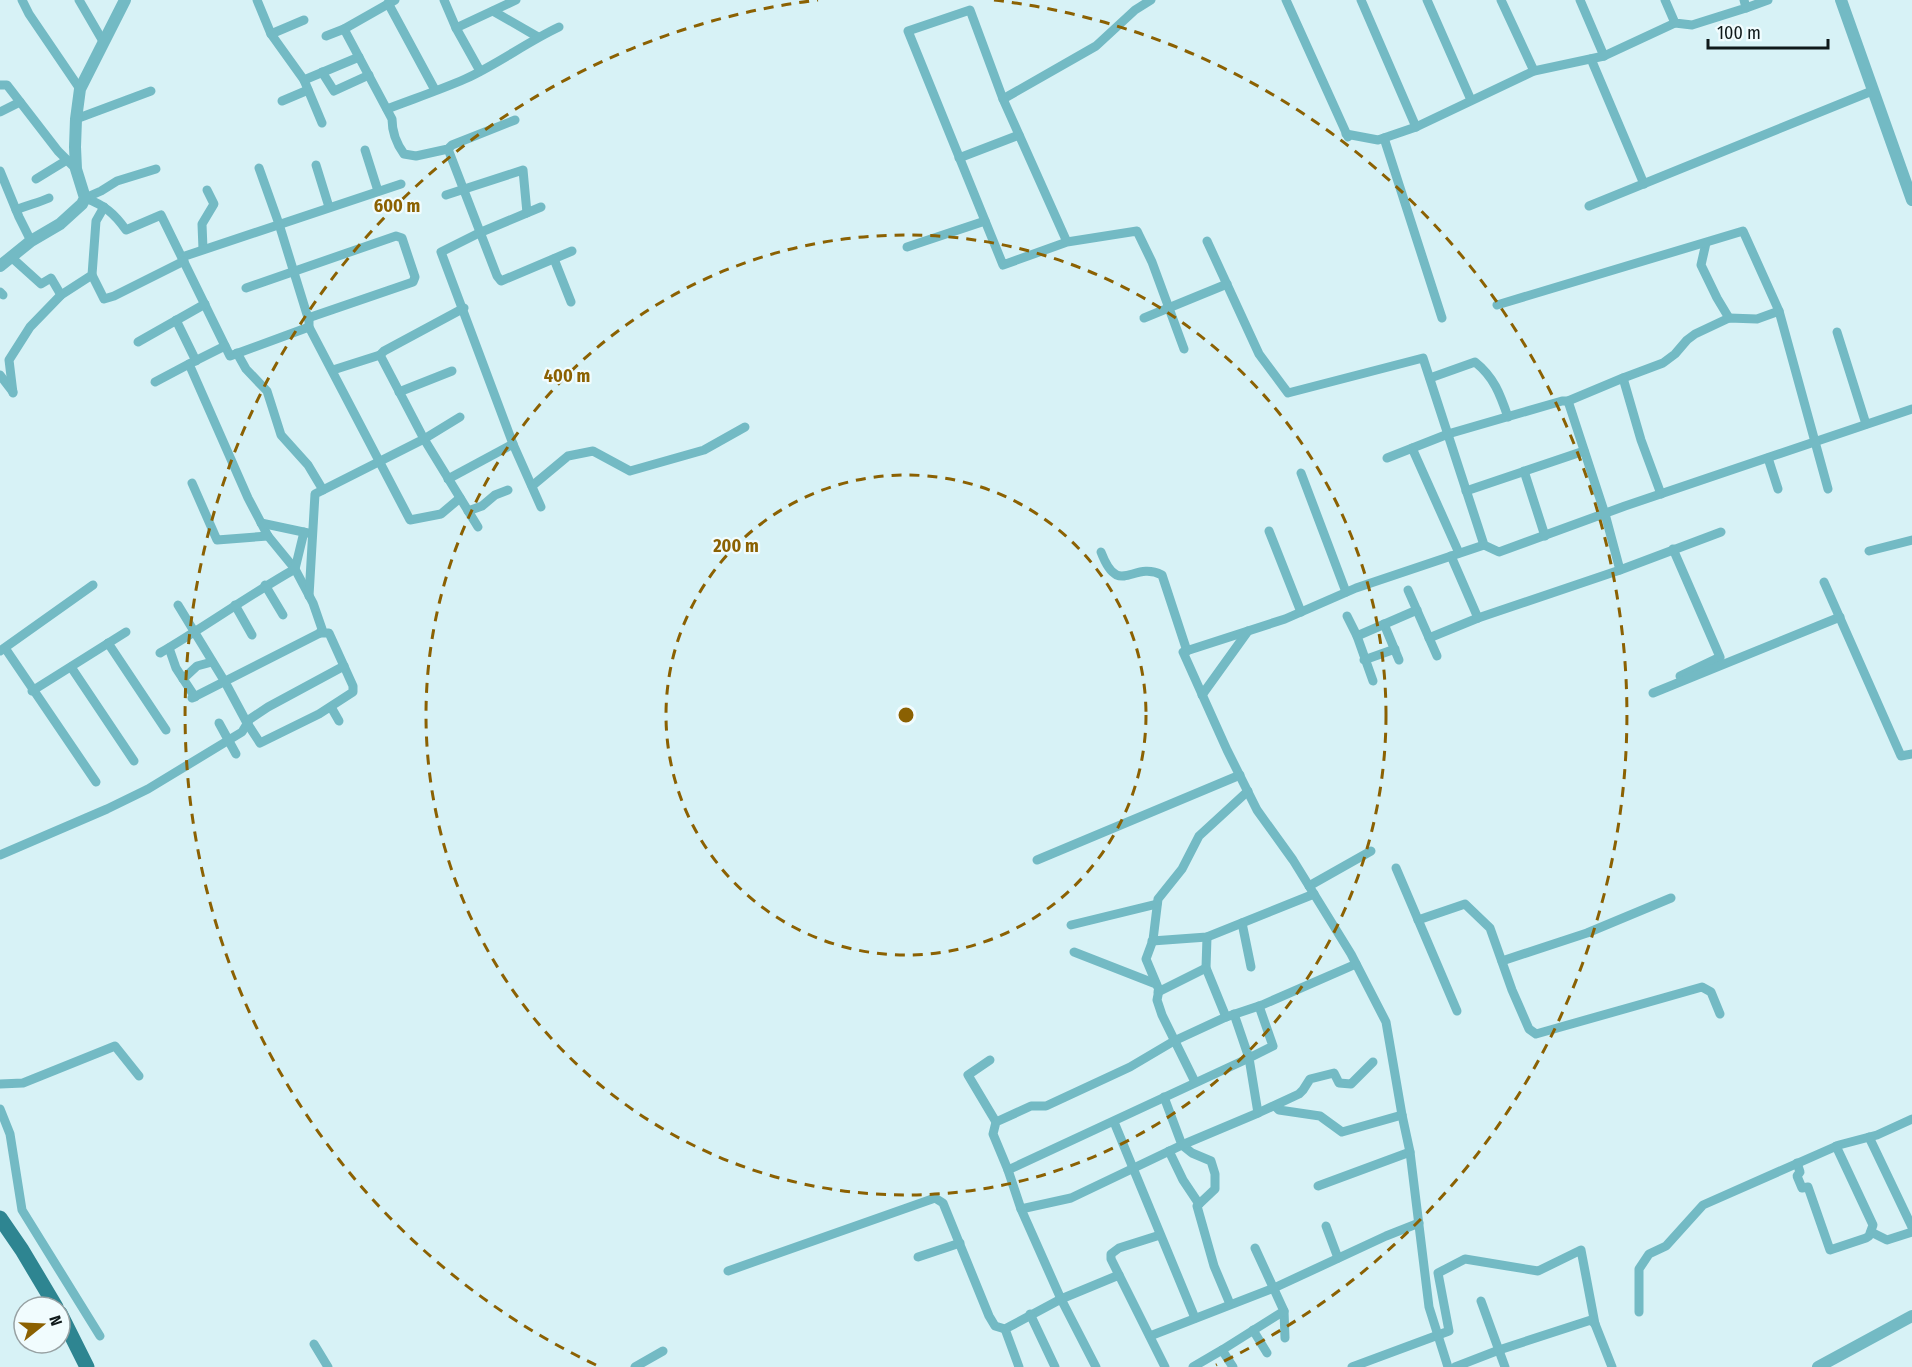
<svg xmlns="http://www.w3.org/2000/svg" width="1912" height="1367" font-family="'Fira Sans Condensed',sans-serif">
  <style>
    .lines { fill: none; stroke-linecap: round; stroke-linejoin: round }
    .minor { stroke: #73bac4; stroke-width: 9 }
    .tertiary { stroke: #73bac4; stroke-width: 12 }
    .primary { stroke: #2e8591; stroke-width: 15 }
    .ring { fill: none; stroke: #8b6102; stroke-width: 3; stroke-dasharray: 10 8 }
    .centre { fill: #8b6102; stroke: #f1fcfe; stroke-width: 3 }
    .ring-label { font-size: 18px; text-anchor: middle; font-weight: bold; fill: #8b6102; stroke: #f1fcfe; stroke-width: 4.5; stroke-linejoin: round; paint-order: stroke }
  </style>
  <rect width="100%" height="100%" fill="#d7f2f6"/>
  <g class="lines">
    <!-- minor -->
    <g class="minor">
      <polyline points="22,0 29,14 80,89"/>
      <polyline points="79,0 104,43"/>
      <polyline points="257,0 271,34 304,80 322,123"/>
      <path d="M395 0 344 29 392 119C392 131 396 143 404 154L416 156 448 149 452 145 515 120"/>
      <polyline points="444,0 456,28 480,71"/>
      <polyline points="1286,0 1348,137"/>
      <polyline points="1361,0 1416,127"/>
      <polyline points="1427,0 1471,100"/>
      <polyline points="1501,0 1534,71"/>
      <polyline points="1580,0 1604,56"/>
      <polyline points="1665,0 1675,23 1692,25 1746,8 1744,0"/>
      <polyline points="388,3 435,90"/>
      <polyline points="1746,8 1768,0"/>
      <polyline points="493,11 538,37"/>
      <polyline points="456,28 516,0"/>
      <polyline points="271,34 304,20"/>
      <polyline points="326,36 344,29"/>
      <polyline points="1591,59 1644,184"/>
      <polyline points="322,72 334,91 369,75"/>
      <polyline points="304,80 359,57"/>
      <polyline points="0,85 7,85 58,151 76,169"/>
      <polyline points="1003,99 1096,46 1135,10 1151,0"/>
      <polyline points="282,101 308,90"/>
      <path d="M387 109C413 99 440 90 465 79 498 64 527 42 559 27"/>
      <polyline points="0,112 20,102"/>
      <polyline points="76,119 151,91"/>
      <polyline points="1346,134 1378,140 1416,127 1534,71 1604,56 1675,23"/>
      <polyline points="1384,138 1442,318"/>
      <polyline points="448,149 497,276 501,281 572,251"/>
      <polyline points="365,150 378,191"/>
      <polyline points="959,158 1019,135"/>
      <polyline points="316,165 329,207"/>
      <polyline points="259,168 279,224 309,321 309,327 410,520 441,514 460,498"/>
      <polyline points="0,171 19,217 31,241"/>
      <polyline points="36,179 67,160"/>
      <polyline points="446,195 523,170 527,213"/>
      <path d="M85 198C104 205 114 213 126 230L161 215 230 356 309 327"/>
      <polyline points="85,198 101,191 117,181 156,169"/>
      <polyline points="1589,206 1872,91"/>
      <polyline points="541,207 479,233 441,252 513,444 541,507"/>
      <path d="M16 210C27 205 38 203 49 198"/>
      <polyline points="1207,241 1259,354 1288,393 1423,358 1484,545 1499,552 1625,506 1912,409"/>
      <polyline points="1067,242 1003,99 970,10 908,31 1003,265 1067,242 1137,231 1152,262 1184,349"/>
      <polyline points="1706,243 1701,265 1717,298 1729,318"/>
      <polyline points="907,247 985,221"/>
      <polyline points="203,249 202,224 214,204 207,190"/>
      <polyline points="11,257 41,284 51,278 61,295"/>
      <polyline points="182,257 401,184"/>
      <polyline points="554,259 571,302"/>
      <polyline points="92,275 104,299 114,296 184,261"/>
      <polyline points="246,288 396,236 402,238 415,277 413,282 308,318"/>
      <polyline points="0,292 3,295"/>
      <polyline points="1497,305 1743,231 1779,311 1828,489"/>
      <polyline points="1144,318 1227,284"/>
      <polyline points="176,320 196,361"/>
      <polyline points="1837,332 1866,424"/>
      <polyline points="138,342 205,304"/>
      <polyline points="225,346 189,364 248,498 268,536 295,569 313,603 322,629 320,633"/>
      <polyline points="237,353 246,369 267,391 281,435 308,465 323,490"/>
      <polyline points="333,370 380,355"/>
      <polyline points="0,375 13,392"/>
      <path d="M1430 378 1475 362C1494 377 1500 394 1508 417"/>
      <polyline points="1623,378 1663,363 1675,354 1687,340 1695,334 1729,318 1757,319 1779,311"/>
      <polyline points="155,382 189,364"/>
      <polyline points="399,392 452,371"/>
      <polyline points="13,393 9,360 30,327 61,295 92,275 96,221 104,207"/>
      <polyline points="1568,401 1605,514 1620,570"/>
      <polyline points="460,417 424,439 478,527"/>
      <polyline points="1412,448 1459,553"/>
      <polyline points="1387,458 1448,434 1562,401 1568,401 1623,378 1641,440 1661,494"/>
      <polyline points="1768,458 1778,489"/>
      <polyline points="1524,471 1545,536"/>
      <polyline points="1301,473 1346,592"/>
      <polyline points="448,479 513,444"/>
      <polyline points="192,483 217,540 268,536"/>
      <polyline points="532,486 568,456 593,451 630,471 704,450 745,427"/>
      <polyline points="1466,491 1584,451"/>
      <polyline points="468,511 482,506 495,495 508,490"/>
      <polyline points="261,523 308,533"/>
      <polyline points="1269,531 1301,612"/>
      <polyline points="1673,549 1720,657 1680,676"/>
      <polyline points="1869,551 1912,540"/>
      <path d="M1101 552C1119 599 1132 560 1162 575L1187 651"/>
      <polyline points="1451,556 1478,618"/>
      <polyline points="1824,582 1901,756 1912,754"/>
      <polyline points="265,585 283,615"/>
      <polyline points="1408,590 1437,656"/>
      <polyline points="309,596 315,494 424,439 380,355 384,351 464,308"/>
      <polyline points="178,605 225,682 247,723 260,743 319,714 353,692 353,686 329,633 320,633 192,698"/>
      <polyline points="235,605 252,635"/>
      <polyline points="1347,616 1357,636 1373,681"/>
      <polyline points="1384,624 1399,660"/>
      <polyline points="1357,636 1417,610"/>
      <polyline points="1429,638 1478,618 1620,570 1721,532"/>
      <polyline points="108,643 166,730"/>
      <polyline points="5,648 96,782"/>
      <polyline points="169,648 176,668 195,697"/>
      <polyline points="0,651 93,585"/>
      <path d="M160 653C206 626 249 595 295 569L304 532"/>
      <polyline points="1364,660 1395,649"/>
      <polyline points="71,667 134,761"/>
      <polyline points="183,679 197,666 212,662"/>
      <polyline points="32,691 126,632"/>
      <polyline points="1653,693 1840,617"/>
      <polyline points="1202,695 1248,631"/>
      <polyline points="331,707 339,721"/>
      <polyline points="219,723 236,754"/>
      <polyline points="0,855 107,809 148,789 242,732 250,719 268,707 344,666"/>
      <polyline points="1037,860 1240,775"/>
      <polyline points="1396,868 1457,1011"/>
      <polyline points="1309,886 1371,851"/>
      <polyline points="1418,920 1465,904 1490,928 1512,990 1529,1029 1536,1034 1702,987 1711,992 1720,1014"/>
      <polyline points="1242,923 1251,967"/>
      <polyline points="1071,925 1157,904"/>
      <polyline points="1207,937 1206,968 1226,1017"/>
      <polyline points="1152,941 1207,937 1314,894"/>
      <polyline points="1074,952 1156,984"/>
      <polyline points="1502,961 1587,933 1671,898"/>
      <polyline points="1158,992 1206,968"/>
      <polyline points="990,1060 968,1075 996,1122"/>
      <polyline points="1195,1082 1162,1015 1157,1000 1159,990 1146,959 1153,940 1158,899 1182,869 1199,836 1248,791"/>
      <polyline points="0,1084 23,1083 115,1046 139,1076"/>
      <polyline points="1164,1097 1182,1145 1192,1153 1211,1161 1215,1174 1215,1189 1197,1206 1214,1266 1230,1304"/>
      <polyline points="1275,1106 1279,1110 1320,1116 1342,1132 1402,1115"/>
      <polyline points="0,1109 10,1134 22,1210 100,1336"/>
      <polyline points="1258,1113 1299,1094 1303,1090 1310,1079 1334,1073 1339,1083 1351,1084 1373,1062"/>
      <polyline points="1114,1122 1195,1318"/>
      <polyline points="1869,1137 1912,1227"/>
      <polyline points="1169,1151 1183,1180 1199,1204"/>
      <polyline points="1797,1163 1800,1172 1797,1176 1802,1188 1808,1187 1830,1250 1866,1238 1869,1236 1873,1225 1836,1146"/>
      <polyline points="1008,1170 1249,1058 1234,1014"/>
      <polyline points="1318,1186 1410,1152"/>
      <polyline points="1021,1209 1071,1198 1182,1145 1258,1113 1249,1058 1273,1046 1259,1006"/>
      <polyline points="1326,1226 1338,1258"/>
      <polyline points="1871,1232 1887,1240 1912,1232"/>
      <polyline points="918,1257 960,1243"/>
      <polyline points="728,1271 935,1198 943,1203 989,1316 995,1326 1005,1329 1061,1299 1096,1367"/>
      <polyline points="1119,1275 1111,1259 1111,1254 1119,1248 1160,1235"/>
      <polyline points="1481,1301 1505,1367"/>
      <polyline points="1284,1311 1285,1338"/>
      <polyline points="1639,1312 1639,1269 1649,1254 1666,1246 1703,1205 1839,1145 1877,1135 1912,1119"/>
      <polyline points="1030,1314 1055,1367"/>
      <polyline points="1005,1329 1019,1367"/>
      <polyline points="1253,1330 1267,1353"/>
      <polyline points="1150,1336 1274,1288 1386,1236 1419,1223"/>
      <polyline points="314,1344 328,1367"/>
      <polyline points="1222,1350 1284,1311 1255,1248"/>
      <polyline points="635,1367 663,1351"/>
      <polyline points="1165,1367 1119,1275 1061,1299 1021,1209 1008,1170 993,1134 996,1122 1031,1106 1046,1106 1130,1067 1174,1041 1226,1017 1262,1005 1356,964"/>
      <polyline points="1193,1367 1222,1350 1233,1367"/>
      <polyline points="1352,1367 1449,1331 1438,1273 1465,1259 1538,1271 1581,1250 1595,1324"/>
      <polyline points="1448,1367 1429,1307 1410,1152 1402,1115 1386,1022 1351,954 1293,860 1257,810 1227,750 1183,652 1285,619 1356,588 1484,545"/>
      <polyline points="1455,1367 1499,1350 1591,1320 1595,1324 1612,1367"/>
    </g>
    <!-- tertiary -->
    <g class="tertiary">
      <polyline points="1841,0 1912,200"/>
      <polyline points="0,266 31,241 60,224 82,204 85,198 76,169 75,147 76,119 80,89 125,0"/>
      <polyline points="1818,1367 1912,1316"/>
    </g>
    <!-- primary -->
    <g class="primary">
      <polyline points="0,1218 22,1250 56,1307"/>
      <polyline points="60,1313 87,1367"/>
    </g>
  </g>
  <!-- distance rings -->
  <g class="ring">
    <circle cx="906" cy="715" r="240"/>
    <circle cx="906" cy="715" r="480"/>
    <path d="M596 1365A720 720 0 0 1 818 0M994 0A720 720 0 0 1 1216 1365"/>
  </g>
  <circle cx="906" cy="715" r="9" class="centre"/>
  <g class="ring-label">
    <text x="397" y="212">600 m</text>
    <text x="567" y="382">400 m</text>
    <text x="736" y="552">200 m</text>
  </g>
  <!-- north arrow -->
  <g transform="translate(42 1325) rotate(72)"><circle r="28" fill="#f1fcfe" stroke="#97a1a3" stroke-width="1.5"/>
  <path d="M0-4.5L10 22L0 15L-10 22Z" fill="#8b6102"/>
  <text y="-9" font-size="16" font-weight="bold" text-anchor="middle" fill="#0f191a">N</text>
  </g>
  <!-- scale -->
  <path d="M1708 39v9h120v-9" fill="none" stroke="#0f191a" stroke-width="3"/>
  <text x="1717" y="39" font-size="18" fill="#0f191a" stroke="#f1fcfe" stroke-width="4.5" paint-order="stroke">100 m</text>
</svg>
